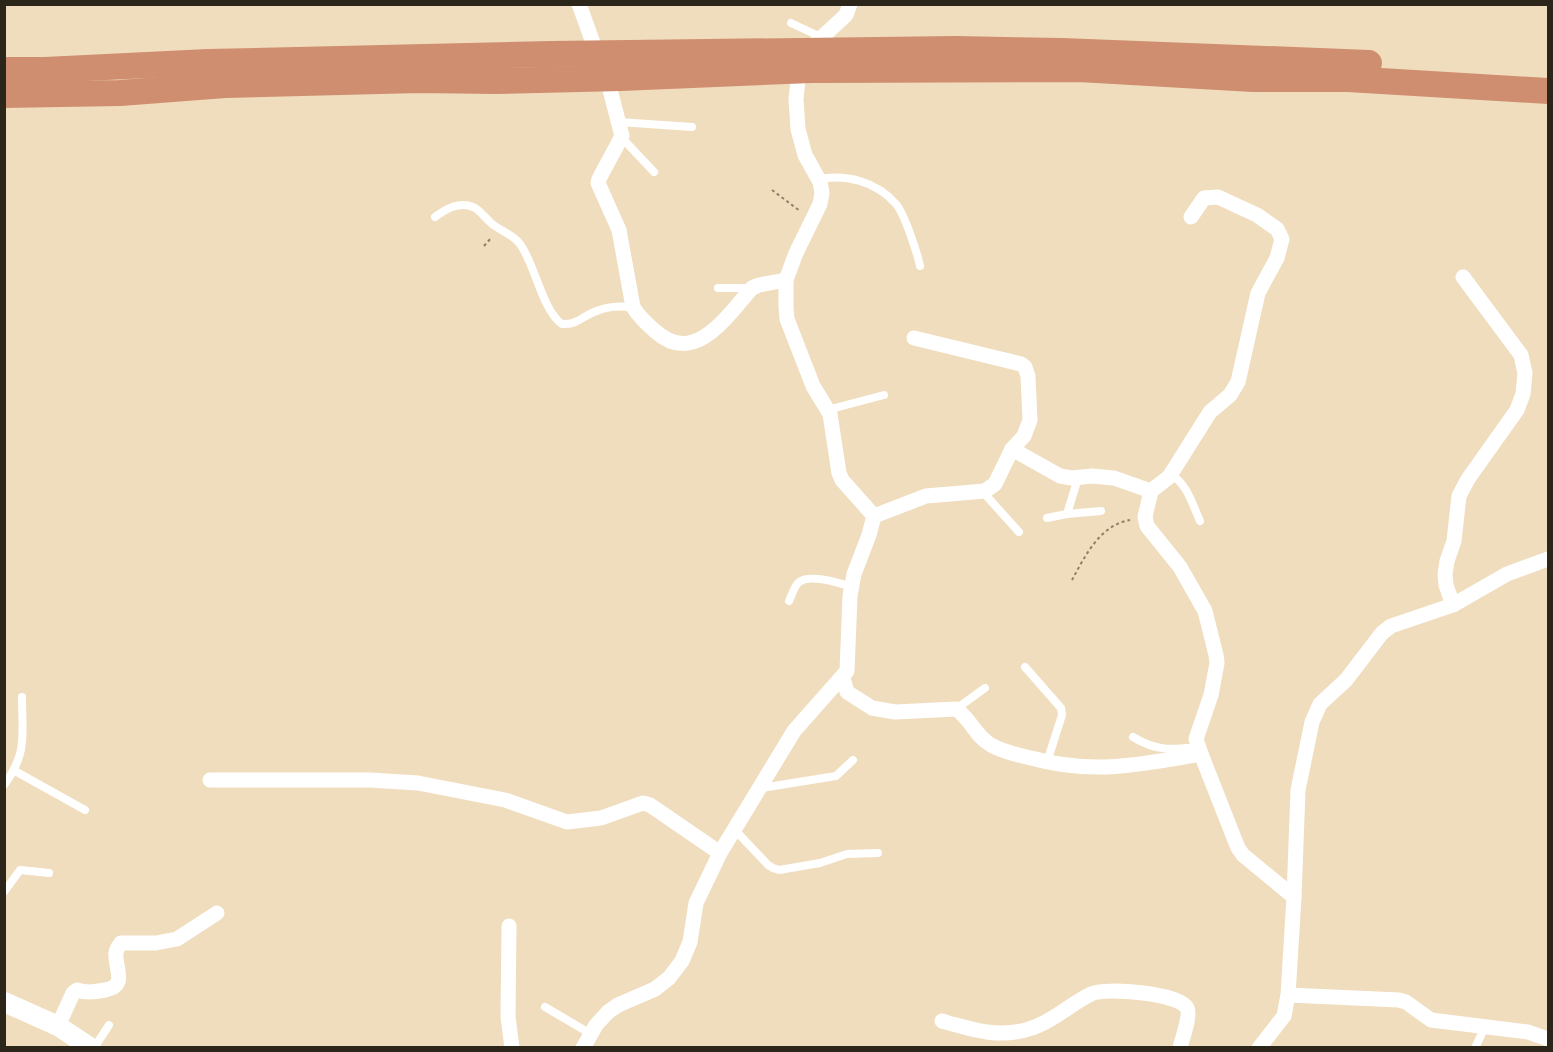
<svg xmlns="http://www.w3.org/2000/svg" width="1553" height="1052" font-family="'PT Sans',sans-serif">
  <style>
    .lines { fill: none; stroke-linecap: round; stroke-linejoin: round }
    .path { stroke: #8d806a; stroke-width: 2; stroke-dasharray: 3 3; stroke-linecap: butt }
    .service { stroke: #fff; stroke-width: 8 }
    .minor { stroke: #fff; stroke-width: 15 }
    .tertiary { stroke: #fff; stroke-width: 20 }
    .trunk { stroke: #cf8e6f; stroke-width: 26 }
  </style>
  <rect width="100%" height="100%" fill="#f0ddbe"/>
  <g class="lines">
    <!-- path -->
    <g class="path">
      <polyline points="772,190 800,211"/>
      <polyline points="484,246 492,237"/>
      <path d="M1072 580C1085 556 1100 525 1130 520"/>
    </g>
    <!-- service -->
    <g class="service">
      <polyline points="791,23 821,37"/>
      <polyline points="619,122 692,127"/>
      <polyline points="622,138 654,172"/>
      <path d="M818 179C846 174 876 181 896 204 904 213 917 252 920 266"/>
      <path d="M435 217C446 209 459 201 473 207 479 209 485 218 490 222 499 231 512 233 520 244 535 264 542 310 562 324 576 325 582 317 594 312 607 306 619 306 633 307"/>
      <polyline points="718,288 752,288"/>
      <polyline points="827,410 884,395"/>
      <path d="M1171 474C1188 486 1192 503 1200 521"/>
      <polyline points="982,491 1019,532"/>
      <polyline points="1067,514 1078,478"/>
      <polyline points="1047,518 1067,514 1101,511"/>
      <path d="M789 601C792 595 794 587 798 583 808 573 840 583 852 587"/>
      <polyline points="1025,667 1061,708 1062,715 1047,762"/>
      <polyline points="956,709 985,688"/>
      <path d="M1133 737C1156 751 1171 750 1198 747"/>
      <polyline points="15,771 85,810"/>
      <path d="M4 785C28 753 22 734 22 697"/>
      <polyline points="761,788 836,776 853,760"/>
      <polyline points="734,829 768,865 773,868 779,870 820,863 847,854 878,853"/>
      <polyline points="4,892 20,870 49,873"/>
      <polyline points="545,1007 591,1034"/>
      <polyline points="94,1048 109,1025"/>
      <polyline points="1475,1048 1485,1027"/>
    </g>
    <!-- minor -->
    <g class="minor">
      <polyline points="579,4 597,54"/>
      <polyline points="807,51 846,15 850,4"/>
      <path d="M607 78 622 136 599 179 598 183 619 230 633 307C639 317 647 324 655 331 695 367 727 316 752 288L759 285 786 280"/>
      <polyline points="1191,217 1204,198 1218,197 1257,215 1277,229 1282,239 1277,258 1258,293 1238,382 1230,395 1210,412 1169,477 1151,491 1145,517 1147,526 1180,567 1205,611 1216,655 1217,663 1211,695 1196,739 1201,754 1238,848 1243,855 1294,897"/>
      <polyline points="1012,449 1060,476 1072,478 1092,476 1114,478 1151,491"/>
      <polyline points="874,516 926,496 985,491 995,484 1012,449 1024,436 1030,420 1028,376 1025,367 1021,364 914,338"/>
      <polyline points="1453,605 1446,585 1445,574 1447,561 1454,541 1459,496 1468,479 1517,410 1523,394 1525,373 1521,355 1463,277"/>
      <path d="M843 678 847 692 872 708 895 712 956 709C970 718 976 737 991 745 1003 752 1018 755 1031 758 1093 775 1139 765 1201 754"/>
      <polyline points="210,780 370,780 418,783 505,800 567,822 601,818 643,803 650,805 720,853"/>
      <polyline points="509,926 508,1017 512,1048"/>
      <polyline points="1288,995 1399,1000 1406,1002 1431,1020 1528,1032 1548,1039"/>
      <path d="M942 1021C973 1030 1001 1039 1032 1028 1054 1021 1070 1004 1091 994 1105 987 1179 993 1187 1008 1191 1015 1182 1039 1180 1048"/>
      <path d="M58 1026 73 993 77 990C87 993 94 992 105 990 127 986 116 971 116 956 115 951 118 947 121 943H156L177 939 217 913"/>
      <polyline points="583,1048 596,1025 608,1012 618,1005 655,989 669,978 682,961 690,942 696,903 720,853 794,731 847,671 850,596 854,574 869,535 874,516 842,480 839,473 830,414 813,386 787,319 786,307 786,280 796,253 820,204 822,193 820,182 805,155 798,129 796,99 799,70"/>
      <polyline points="1259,1048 1284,1016 1288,995 1294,897 1298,790 1312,722 1320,704 1346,680 1382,633 1391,626 1453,605 1507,574 1548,559"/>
    </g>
    <!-- tertiary -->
    <polyline class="tertiary" points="4,1002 58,1026 91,1048"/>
    <!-- trunk -->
    <g class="trunk">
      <polyline points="4,70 45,70 208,62 551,54 955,49 1062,51 1369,63"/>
      <polyline points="4,95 120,93 225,85 419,80 495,81 621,78 811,70 1079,69 1253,79 1348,79 1548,91"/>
    </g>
  </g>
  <!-- border -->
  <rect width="1553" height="1052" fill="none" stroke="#2c2519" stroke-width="12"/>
</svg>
